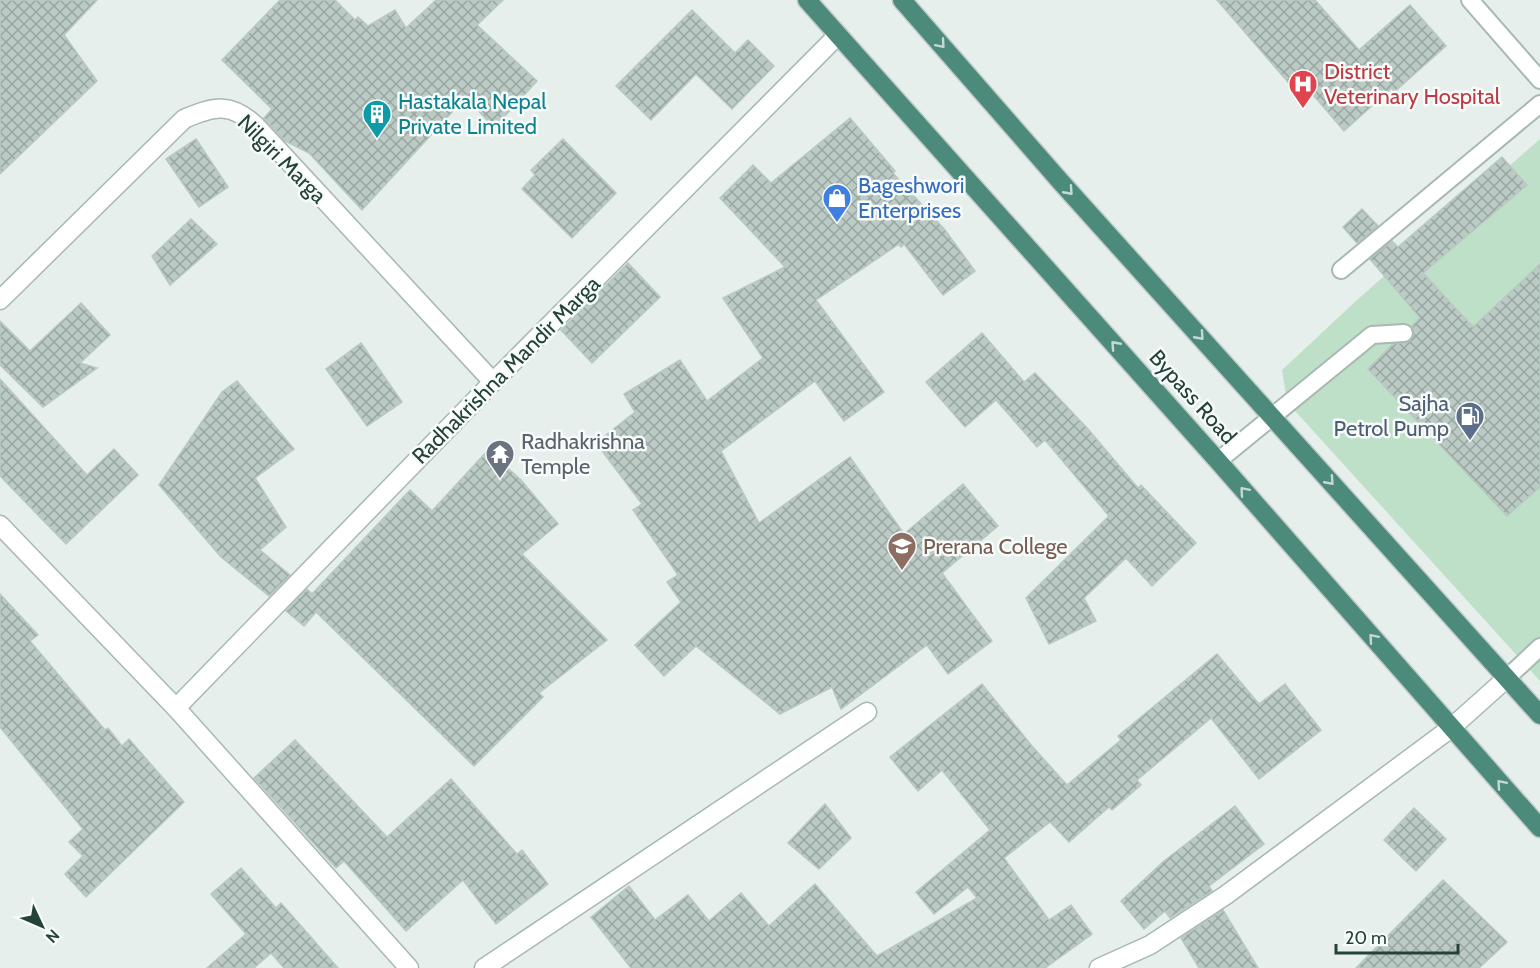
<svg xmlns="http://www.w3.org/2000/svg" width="1540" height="968" font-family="Cabin,sans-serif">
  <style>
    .grass { fill: #bfe0c8 }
    .building { fill: url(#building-cross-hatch); stroke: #b8c9c2; stroke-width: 1.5 }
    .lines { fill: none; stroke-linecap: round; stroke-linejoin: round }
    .service-casing { stroke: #a8b8b2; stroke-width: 20 }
    .minor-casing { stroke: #a8b8b2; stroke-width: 21 }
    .trunk-casing { stroke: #c2cac8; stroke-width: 21 }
    .service { stroke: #fff; stroke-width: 16 }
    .minor { stroke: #fff; stroke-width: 18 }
    .trunk { stroke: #4c8a7c; stroke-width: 18 }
    .oneway { stroke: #c4d9d4 }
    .labels { text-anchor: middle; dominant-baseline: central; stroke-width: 5; stroke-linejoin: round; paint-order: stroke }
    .health-label { font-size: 22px; fill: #be3a42; stroke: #f7fbf9; text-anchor: start }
    .culture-label { font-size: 22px; fill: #0d838f; stroke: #f7fbf9; text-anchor: start }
    .street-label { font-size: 22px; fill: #24423a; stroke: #f7fbf9 }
    .shop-label { font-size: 22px; fill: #366cbe; stroke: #f7fbf9; text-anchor: start }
    .service-label { font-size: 22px; fill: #4e5e75; stroke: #f7fbf9; text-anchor: end }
    .worship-label { font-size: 22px; fill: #5b616d; stroke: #f7fbf9; text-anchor: start }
    .education-label { font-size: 22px; fill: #785e54; stroke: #f7fbf9; text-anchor: start }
  </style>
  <defs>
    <pattern id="building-cross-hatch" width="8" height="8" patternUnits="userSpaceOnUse" patternTransform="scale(1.5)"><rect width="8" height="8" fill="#bbcac4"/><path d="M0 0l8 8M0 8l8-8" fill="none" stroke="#98a6a0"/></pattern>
  </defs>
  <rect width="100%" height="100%" fill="#e6efeb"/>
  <!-- grass -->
  <polygon class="grass" points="1540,139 1540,681 1287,402 1282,370 1357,300"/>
  <!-- building -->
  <g class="building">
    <polygon points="0,0 97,0 64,35 97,81 0,174"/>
    <polygon points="280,0 335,0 355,20 358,17 368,26 395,10 406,28 436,0 503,0 477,25 537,81 494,128 466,97 362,210 309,153 285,141 264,118 272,109 222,60"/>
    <polygon points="1217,0 1315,0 1359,50 1410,5 1446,46 1393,93 1393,87 1344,131 1308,89 1300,96"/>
    <polygon points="692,10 735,53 748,40 774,66 732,109 696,74 651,120 616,86"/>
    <polygon points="850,118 895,171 893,173 945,230 975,271 943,295 904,244 901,247 899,244 816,300 884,392 844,421 815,381 721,451 759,523 850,457 904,534 963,484 998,526 942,573 992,641 948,674 927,645 841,709 832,687 780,714 696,646 664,676 635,645 681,602 667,582 678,575 633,510 642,504 596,443 635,412 624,394 680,360 707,401 763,358 723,298 785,267 720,198 753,165 771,183"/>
    <polygon points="196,139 228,187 199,207 166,159"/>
    <polygon points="563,139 616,193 572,238 522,189 535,175 531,170"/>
    <polygon points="1502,157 1527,185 1423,273 1473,327 1540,264 1540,487 1507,516 1368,369 1393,344 1410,341 1414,333 1412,326 1420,318 1370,259 1392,241 1398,247"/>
    <polygon points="1362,209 1378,226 1357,243 1343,227"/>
    <polygon points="191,219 217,244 170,285 152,256"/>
    <polygon points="628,263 660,297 592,363 561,330"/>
    <polygon points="81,303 110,335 80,363 97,368 43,407 0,365 0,321 30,351"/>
    <polygon points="982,333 1024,382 1035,373 1088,429 1138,488 1141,485 1196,543 1152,586 1126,558 1084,598 1096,621 1049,644 1026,598 1109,516 1045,440 1037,447 996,400 965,427 926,382"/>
    <polygon points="361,343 402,402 367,426 326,369"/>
    <polygon points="0,379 87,475 114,449 138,475 66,544 0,476"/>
    <polygon points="237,381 294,449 255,478 286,527 260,550 290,575 269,596 221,557 159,485 222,392"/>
    <polygon points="488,450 521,480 558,524 522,554 607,640 539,693 543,697 474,766 316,612 304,626 286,611 307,589 312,594 410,490 432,511"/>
    <polygon points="0,594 38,635 30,641 105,730 108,728 122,746 129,739 184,802 86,897 65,874 83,856 69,842 83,829 0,727"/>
    <polygon points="1217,654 1259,704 1285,684 1321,730 1259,779 1211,718 1137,780 1141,785 1112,810 1109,807 1069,842 1050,822 1004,858 1049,920 1071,905 1092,934 1045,968 631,968 591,917 629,886 655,920 688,895 709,921 741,893 769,926 815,884 877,956 977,898 968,887 934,914 916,892 990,830 942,770 918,791 890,757 982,684 1032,746 1067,785 1121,740 1118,736"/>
    <polygon points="295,740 387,837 451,779 517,854 522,850 548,884 496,924 463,880 406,931 344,861 336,868 254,778"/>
    <polygon points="825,804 851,838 819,869 788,843"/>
    <polygon points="1235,806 1264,844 1209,886 1212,891 1170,918 1165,911 1144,929 1121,901 1164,861"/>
    <polygon points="1414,808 1446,839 1416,871 1384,840"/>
    <polygon points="241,868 276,908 281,903 338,968 284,968 271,953 254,968 207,968 246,934 211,894"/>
    <polygon points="1443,880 1507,942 1479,968 1356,968"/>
    <polygon points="1223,910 1258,968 1199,968 1181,938"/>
  </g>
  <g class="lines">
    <!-- service casing -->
    <g class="service-casing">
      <g id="service">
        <polyline points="1470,0 1540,80"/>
        <polyline points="1341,270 1540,104"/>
        <polyline points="1218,461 1372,335 1404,333"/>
        <polyline points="1508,677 1540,647"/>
      </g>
    </g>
    <!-- minor casing -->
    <g class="minor-casing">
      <g id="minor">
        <path d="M0 300 184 119C214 106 231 102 256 126L493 382"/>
        <polyline points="0,525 176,708 409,968"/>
        <polyline points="176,708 493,382 838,35"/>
        <polyline points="484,968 867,712"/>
        <polyline points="1099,968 1150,945 1226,895 1451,728 1508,677"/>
      </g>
    </g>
    <!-- trunk casing -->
    <g class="trunk-casing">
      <g id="trunk">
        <polyline points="807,0 1218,461 1540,828"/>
        <polyline points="902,0 1060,181 1540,715"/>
      </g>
    </g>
    <!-- service -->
    <use href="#service" class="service"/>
    <!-- minor -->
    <use href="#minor" class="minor"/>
    <!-- trunk -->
    <use href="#trunk" class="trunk"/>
  </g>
  <!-- one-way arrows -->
  <defs><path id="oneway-chevron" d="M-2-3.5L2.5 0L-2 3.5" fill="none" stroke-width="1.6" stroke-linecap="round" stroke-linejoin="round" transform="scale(1.5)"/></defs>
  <g class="oneway">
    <use href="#oneway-chevron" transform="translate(941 44) rotate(49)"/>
    <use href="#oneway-chevron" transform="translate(1069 191) rotate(48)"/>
    <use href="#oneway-chevron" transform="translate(1200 336) rotate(48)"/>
    <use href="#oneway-chevron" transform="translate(1115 345) rotate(-132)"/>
    <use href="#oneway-chevron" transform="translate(1330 481) rotate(48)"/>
    <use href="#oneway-chevron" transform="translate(1244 491) rotate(-131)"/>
    <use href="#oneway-chevron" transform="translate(1373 638) rotate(-131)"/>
    <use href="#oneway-chevron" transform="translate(1501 784) rotate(-131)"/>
  </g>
  <!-- icons -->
  <defs>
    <g id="hospital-pin" transform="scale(1.5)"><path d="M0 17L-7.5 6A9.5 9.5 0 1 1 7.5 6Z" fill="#e0444e" stroke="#f7fbf9"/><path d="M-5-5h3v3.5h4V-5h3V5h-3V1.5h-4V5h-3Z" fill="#fff"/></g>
    <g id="building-pin" transform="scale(1.5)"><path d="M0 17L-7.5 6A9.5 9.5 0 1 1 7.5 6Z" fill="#0f9aa8" stroke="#f7fbf9"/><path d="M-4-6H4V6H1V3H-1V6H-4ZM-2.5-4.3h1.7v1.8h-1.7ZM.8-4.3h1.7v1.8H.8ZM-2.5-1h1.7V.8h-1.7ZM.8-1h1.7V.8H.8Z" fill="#fff"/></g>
    <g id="shop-pin" transform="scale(1.5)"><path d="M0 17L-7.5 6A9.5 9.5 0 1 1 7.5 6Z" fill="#3f7fe0" stroke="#f7fbf9"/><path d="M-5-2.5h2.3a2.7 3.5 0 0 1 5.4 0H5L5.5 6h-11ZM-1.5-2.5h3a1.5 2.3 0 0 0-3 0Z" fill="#fff"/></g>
    <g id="fuel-pin" transform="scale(1.5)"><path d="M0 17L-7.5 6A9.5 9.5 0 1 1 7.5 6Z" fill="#5c6f8a" stroke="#f7fbf9"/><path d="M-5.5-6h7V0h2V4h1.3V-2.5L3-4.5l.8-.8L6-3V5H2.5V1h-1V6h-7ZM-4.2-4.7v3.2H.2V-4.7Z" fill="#fff"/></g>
    <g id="temple-pin" transform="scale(1.5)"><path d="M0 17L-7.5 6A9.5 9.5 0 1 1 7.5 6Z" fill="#6b7280" stroke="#f7fbf9"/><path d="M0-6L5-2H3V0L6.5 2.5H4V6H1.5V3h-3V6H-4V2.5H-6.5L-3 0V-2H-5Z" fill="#fff"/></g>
    <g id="university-pin" transform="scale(1.5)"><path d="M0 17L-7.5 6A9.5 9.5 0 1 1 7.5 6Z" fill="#8d6e63" stroke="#f7fbf9"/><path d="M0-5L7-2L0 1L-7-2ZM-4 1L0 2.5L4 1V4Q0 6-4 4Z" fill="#fff"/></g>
  </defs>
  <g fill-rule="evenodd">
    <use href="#hospital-pin" x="1303" y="84"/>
    <use href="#building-pin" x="377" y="114"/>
    <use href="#shop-pin" x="837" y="198"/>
    <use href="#fuel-pin" x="1470" y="416"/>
    <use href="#temple-pin" x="500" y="454"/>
    <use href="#university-pin" x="902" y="546"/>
  </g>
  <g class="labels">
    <!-- health labels -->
    <g class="health-label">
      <text x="1324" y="71">District<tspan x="1324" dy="25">Veterinary Hospital</tspan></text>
    </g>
    <!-- culture labels -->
    <g class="culture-label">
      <text x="398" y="101">Hastakala Nepal<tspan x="398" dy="25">Private Limited</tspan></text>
    </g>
    <!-- street labels -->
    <g class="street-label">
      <text transform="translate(282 159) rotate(45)">Nilgiri Marga</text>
      <text transform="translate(506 370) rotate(-45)">Radhakrishna Mandir Marga</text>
      <text transform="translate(1193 397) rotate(48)">Bypass Road</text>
    </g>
    <!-- shop labels -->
    <g class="shop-label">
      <text x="858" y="185">Bageshwori<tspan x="858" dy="25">Enterprises</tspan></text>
    </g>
    <!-- service labels -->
    <g class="service-label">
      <text x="1449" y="403">Sajha<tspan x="1449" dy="25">Petrol Pump</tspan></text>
    </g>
    <!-- worship labels -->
    <g class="worship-label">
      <text x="521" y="441">Radhakrishna<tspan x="521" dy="25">Temple</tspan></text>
    </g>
    <!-- education labels -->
    <g class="education-label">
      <text x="923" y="546">Prerana College</text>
    </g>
  </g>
  <!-- north arrow -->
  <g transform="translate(42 926) rotate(134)" stroke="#f7fbf9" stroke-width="4.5" paint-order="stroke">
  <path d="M0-4.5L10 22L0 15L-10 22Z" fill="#24423a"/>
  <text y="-9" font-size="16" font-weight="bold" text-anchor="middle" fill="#24423a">N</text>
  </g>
  <!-- scale -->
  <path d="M1336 944v9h122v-9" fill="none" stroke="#24423a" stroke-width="3"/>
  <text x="1345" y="944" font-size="18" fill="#24423a" stroke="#f7fbf9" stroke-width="4.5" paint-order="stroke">20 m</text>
</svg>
